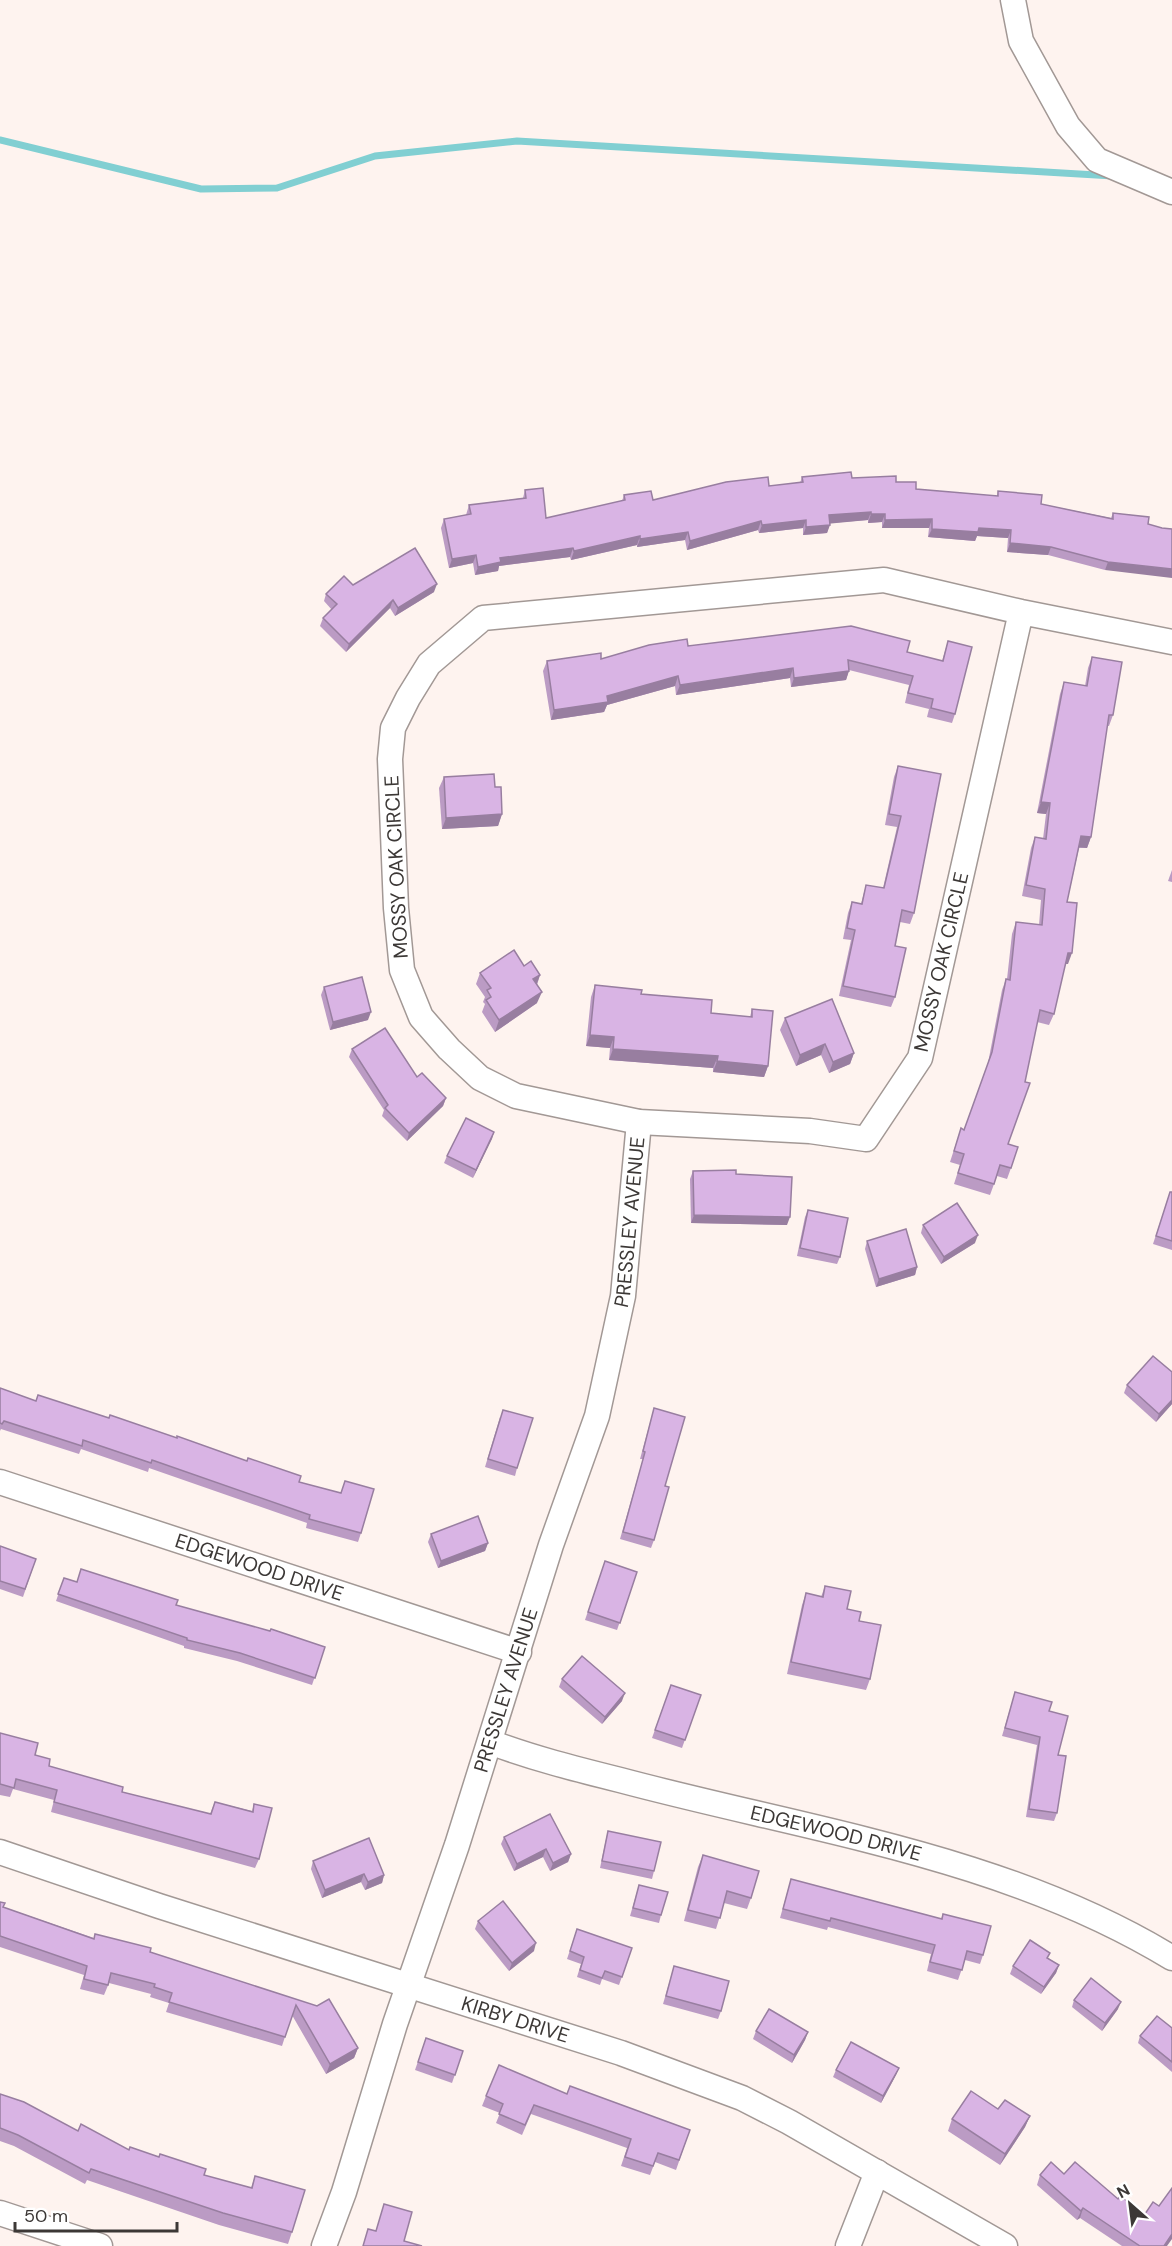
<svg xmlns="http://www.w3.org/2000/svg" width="1172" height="2246" font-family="'DM Sans',sans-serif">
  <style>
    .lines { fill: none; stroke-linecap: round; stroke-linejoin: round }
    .stream { stroke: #81cfd2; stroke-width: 7 }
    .minor-casing { stroke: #a29895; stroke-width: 27 }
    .minor { stroke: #fff; stroke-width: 24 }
    .wall { fill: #bb9bc4 }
    .shaded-wall { fill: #987ea0 }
    .building { fill: #d9b4e4; stroke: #987ea0; stroke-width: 1.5 }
    .labels { text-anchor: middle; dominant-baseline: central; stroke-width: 4.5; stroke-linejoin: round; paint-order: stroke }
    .street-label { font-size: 20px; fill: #3c3836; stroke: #fff }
  </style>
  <rect width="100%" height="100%" fill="#fef3ef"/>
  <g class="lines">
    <!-- stream -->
    <polyline class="stream" points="0,140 201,189 277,188 375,156 517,141 1113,176"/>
    <!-- minor casing -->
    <g class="minor-casing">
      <g id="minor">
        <polyline points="1013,0 1021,41 1068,126 1097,160 1172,192"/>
        <polyline points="1021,612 920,1058 866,1139 810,1131 639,1122 516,1096 480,1078 449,1049 421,1017 402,970 396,908 390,759 393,728 408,698 429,664 483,618 884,580 1021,612 1172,642"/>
        <path id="s1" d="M0 1482 519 1652"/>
        <path id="s2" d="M490 1742C532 1758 576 1769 620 1780 807 1830 1005 1856 1172 1958"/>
        <path id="s3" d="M0 1852 159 1906 621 2053 742 2098 789 2122 1005 2246"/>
        <polyline points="0,2213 100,2246"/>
        <path id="s4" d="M324 2246 344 2192 395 2024 457 1845 551 1545 597 1416 623 1296 639 1122"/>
        <polyline points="848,2246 877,2172"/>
      </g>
    </g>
    <!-- minor -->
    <use href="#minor" class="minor"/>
  </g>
  <!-- wall -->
  <g class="wall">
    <polygon points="802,477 852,478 896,482 916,489 997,496 998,491 1041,504 1111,518 1113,513 1149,517 1105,570 1048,555 1007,552 1008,538 977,536 975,541 928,537 929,528 882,528 882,522 868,523 868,520 830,523 827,533 803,535 803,528 759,533 758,530 687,550 685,540 637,547 637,545 571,560 570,557 499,566 498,571 475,575 473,563 449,568 441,528 444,519 466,515 469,505 523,498 525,490 546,518 622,501 624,495 653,500 800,483"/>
    <polygon points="353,585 434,592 395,616 390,608 346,652 320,626 323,618 332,610 324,601 326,594"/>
    <polygon points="948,641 955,714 952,723 927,717 929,709 905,703 909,685 849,670 846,680 791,687 790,678 676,695 675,686 607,705 604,712 551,720 543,671 547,661 601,659 688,646 907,652 942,661"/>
    <polygon points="1092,657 1113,715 1109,726 1107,726 1091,837 1087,848 1079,848 1067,902 1068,964 1065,964 1054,1014 1049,1025 1037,1022 1008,1144 1011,1168 1007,1179 997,1176 990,1195 954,1184 960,1165 950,1162 961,1128 964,1130 988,1063 1002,990 1006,979 1007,979 1012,934 1016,922 1039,925 1041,900 1022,896 1031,848 1035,837 1043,839 1046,814 1037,813 1060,694 1064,682 1085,686 1088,668"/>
    <polygon points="898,766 914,913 910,924 900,922 895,946 895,997 891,1007 839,996 851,940 843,939 848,913 852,902 861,904 866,885 883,888 897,827 885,825 894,777"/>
    <polygon points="444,777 495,787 502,814 498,826 442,829 439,788"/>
    <polygon points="1172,870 1172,882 1168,881"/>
    <polygon points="524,966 540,975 537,985 537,1003 495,1032 482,1012 485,1004 483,1002 485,997 476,984 480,973"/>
    <polygon points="595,985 641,994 711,1013 750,1017 752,1009 768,1066 764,1077 713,1072 713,1068 609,1060 610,1048 586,1046 591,997"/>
    <polygon points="324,987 368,1020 330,1030 321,995"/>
    <polygon points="785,1018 854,1053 850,1064 829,1073 821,1055 796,1066 780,1030"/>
    <polygon points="352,1049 417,1077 446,1098 443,1106 407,1141 382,1116 384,1110 349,1057"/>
    <polygon points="494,1132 473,1178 444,1163 447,1156"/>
    <polygon points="693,1171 736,1174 787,1225 691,1223 690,1179"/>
    <polygon points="1170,1192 1172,1192 1172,1250 1153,1244"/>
    <polygon points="808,1210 840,1257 837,1264 797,1256 805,1217"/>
    <polygon points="923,1225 975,1243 941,1264 921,1233"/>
    <polygon points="867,1241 917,1267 915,1275 876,1287 865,1249"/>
    <polygon points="1127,1385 1172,1404 1156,1422 1124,1393"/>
    <polygon points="0,1388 36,1401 299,1482 341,1493 345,1481 361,1533 358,1542 306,1528 307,1523 149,1468 148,1472 81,1449 79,1454 1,1429 0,1431"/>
    <polygon points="654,1408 654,1540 651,1548 620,1539 643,1459 640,1459"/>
    <polygon points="500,1417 517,1468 515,1476 485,1467"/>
    <polygon points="431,1534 488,1543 485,1551 438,1568 428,1542"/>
    <polygon points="0,1546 36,1559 23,1597 0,1589"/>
    <polygon points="605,1561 637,1572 617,1630 585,1620"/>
    <polygon points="64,1578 77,1582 176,1605 325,1647 312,1685 237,1661 184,1648 184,1646 56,1601"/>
    <polygon points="825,1586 859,1621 870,1679 866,1690 787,1674 802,1605 806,1593 821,1597"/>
    <polygon points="562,1679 622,1701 602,1724 559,1687"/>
    <polygon points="671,1685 701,1695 682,1748 652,1738"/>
    <polygon points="1015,1692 1049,1711 1058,1755 1057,1813 1054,1821 1026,1817 1037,1745 1002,1736"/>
    <polygon points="0,1733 35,1755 49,1766 122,1792 210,1814 215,1802 252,1811 254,1804 259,1859 255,1868 51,1812 54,1800 13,1789 10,1797 0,1795"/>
    <polygon points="608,1831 654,1871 652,1879 600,1868 606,1839"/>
    <polygon points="504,1837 571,1854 568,1862 550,1871 543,1857 514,1871 501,1844"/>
    <polygon points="703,1855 751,1898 747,1909 724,1903 716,1929 684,1921 698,1867"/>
    <polygon points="313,1861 384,1875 382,1883 365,1890 361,1882 322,1898 311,1869"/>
    <polygon points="791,1879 941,1919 943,1914 983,1955 980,1964 965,1960 958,1980 927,1971 931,1954 828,1927 827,1930 780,1918"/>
    <polygon points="639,1885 661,1915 659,1923 630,1916"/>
    <polygon points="0,1902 3,1907 94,1938 150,1952 317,2006 358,2048 354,2058 326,2074 292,2015 282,2046 166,2012 169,2003 150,1997 151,1994 109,1983 104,1995 80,1989 84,1975 0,1947"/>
    <polygon points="478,1921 534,1951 509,1971 475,1929"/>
    <polygon points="577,1929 632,1948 619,1985 602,1979 600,1985 577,1977 581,1964 567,1959"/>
    <polygon points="1048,1958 1059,1965 1056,1973 1041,1994 1010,1974 1013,1966"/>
    <polygon points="674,1966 721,2011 718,2019 663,2004"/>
    <polygon points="1074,2000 1118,2009 1102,2031 1072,2007"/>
    <polygon points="1172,2028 1172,2072 1138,2043 1140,2036"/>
    <polygon points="756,2031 808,2032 805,2040 792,2063 753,2039"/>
    <polygon points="426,2038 463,2051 452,2083 415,2070"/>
    <polygon points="899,2068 896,2075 881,2103 833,2077 836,2070"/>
    <polygon points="0,2094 78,2131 129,2150 204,2175 251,2188 255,2176 292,2232 288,2244 219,2225 87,2180 85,2184 14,2146 0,2141"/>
    <polygon points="567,2094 690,2130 676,2170 655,2162 650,2175 621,2166 627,2148 531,2114 522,2135 496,2123 500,2113 482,2106 486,2096"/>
    <polygon points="998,2109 1030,2116 1025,2127 1000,2165 948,2131 952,2119"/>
    <polygon points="1064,2174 1167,2246 1122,2246 1080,2218 1077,2220 1037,2185 1040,2175"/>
  </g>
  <!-- shaded-wall -->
  <g class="shaded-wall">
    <polygon points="871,512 868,520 826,524 829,515"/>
    <polygon points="871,514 885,514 882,522 868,523"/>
    <polygon points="932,519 929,528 882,528 885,520"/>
    <polygon points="806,520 803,528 759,533 762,525"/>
    <polygon points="761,521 758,530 687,550 690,541"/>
    <polygon points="830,525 827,533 803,535 806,527"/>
    <polygon points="979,528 1011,530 1008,538 977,536 975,541 928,537 932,529"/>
    <polygon points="688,532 685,540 637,547 640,539"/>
    <polygon points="640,536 637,545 571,560 574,551"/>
    <polygon points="1010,543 1051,547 1048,555 1007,552"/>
    <polygon points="573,548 570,557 499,566 498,571 475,575 478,567 500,558"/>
    <polygon points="476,555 473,563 449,568 452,559"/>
    <polygon points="1108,562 1172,569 1172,578 1105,570"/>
    <polygon points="437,584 434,592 395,616 398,608"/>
    <polygon points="393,600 390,608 346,652 349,644"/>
    <polygon points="793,668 790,678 676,695 680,685"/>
    <polygon points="849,671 846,680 791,687 794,678"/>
    <polygon points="678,676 675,686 607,705 604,712 551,720 554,710"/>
    <polygon points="1041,802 1050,803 1046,814 1037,813"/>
    <polygon points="502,814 498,826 442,829 446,818"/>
    <polygon points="1081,836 1091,837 1087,848 1077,847"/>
    <polygon points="1068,953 1072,953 1068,964 1064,964"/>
    <polygon points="540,975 536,986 533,979"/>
    <polygon points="542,992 537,1003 495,1032 499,1020"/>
    <polygon points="371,1012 368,1020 330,1030 333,1022"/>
    <polygon points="590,1035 614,1037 610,1048 586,1046"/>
    <polygon points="825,1044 821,1055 796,1066 800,1055"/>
    <polygon points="613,1049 718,1056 713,1068 609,1060"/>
    <polygon points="854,1053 850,1064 829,1073 833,1062"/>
    <polygon points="717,1061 768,1066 764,1077 713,1072"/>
    <polygon points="446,1098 443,1106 407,1141 409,1133"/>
    <polygon points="494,1132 492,1139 473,1178 476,1170"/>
    <polygon points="694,1215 790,1217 787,1225 691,1223"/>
    <polygon points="978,1235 975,1243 941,1264 944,1257"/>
    <polygon points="917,1267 915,1275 876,1287 879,1279"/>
    <polygon points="1172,1400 1172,1404 1156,1422 1159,1414"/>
    <polygon points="488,1543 485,1551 438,1568 441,1561"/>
    <polygon points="625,1693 622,1701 602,1724 605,1717"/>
    <polygon points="546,1849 543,1857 514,1871 517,1864"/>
    <polygon points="571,1854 568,1862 550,1871 553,1863"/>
    <polygon points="364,1874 361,1882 322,1898 325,1890"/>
    <polygon points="384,1875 382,1883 365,1890 368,1882"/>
    <polygon points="536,1943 534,1951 509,1971 512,1963"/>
    <polygon points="1059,1965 1056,1973 1041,1994 1044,1987"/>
    <polygon points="1121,2002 1118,2009 1102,2031 1105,2023"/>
    <polygon points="808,2032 805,2040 792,2063 794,2055"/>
    <polygon points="358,2048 354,2058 326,2074 330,2064"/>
    <polygon points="899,2068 896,2075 881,2103 883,2096"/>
    <polygon points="1030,2116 1025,2127 1000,2165 1005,2154"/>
    <polygon points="1083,2208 1080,2218 1077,2220 1081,2211"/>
    <polygon points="1172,2234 1172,2239 1167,2246 1164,2246"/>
  </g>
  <!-- building -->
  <g class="building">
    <polygon points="851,472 852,478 896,476 896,482 916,482 916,489 998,496 998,491 1042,495 1041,504 1113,519 1113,513 1149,517 1148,524 1162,528 1172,529 1172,569 1108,562 1051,547 1010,543 1011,530 979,528 978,532 932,529 932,519 885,520 885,514 871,514 871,512 829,515 830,525 806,527 806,520 762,525 761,521 690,541 688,532 640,539 640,536 574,551 573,548 500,558 501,562 478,567 476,555 452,559 444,519 471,514 469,505 526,498 525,490 543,488 546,518 625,500 624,495 651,491 653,500 726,482 768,477 769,486 803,482 802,477"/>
    <polygon points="415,548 437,584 398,608 393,600 349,644 323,618 337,604 326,594 344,576 353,585"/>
    <polygon points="851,626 910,641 907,652 943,661 948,641 972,647 955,714 931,708 933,699 908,693 913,676 848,660 849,671 794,678 793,668 680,685 678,676 607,696 608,702 554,710 547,661 601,653 601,659 649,645 687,639 688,646"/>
    <polygon points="1092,657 1122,662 1113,715 1109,715 1091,837 1081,836 1067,902 1077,903 1072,953 1068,953 1054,1014 1040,1010 1025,1082 1030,1083 1008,1144 1018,1147 1011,1168 1000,1165 994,1184 958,1173 964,1154 954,1151 961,1128 964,1130 992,1052 1006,979 1010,980 1016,922 1042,925 1045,889 1026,885 1035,837 1046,839 1050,803 1041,802 1064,682 1087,686"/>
    <polygon points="898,766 941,774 914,913 902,910 895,946 906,948 895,997 843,986 855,930 847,928 852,902 862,904 866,885 884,888 901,816 889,814"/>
    <polygon points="494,774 495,787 501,787 502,814 446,818 444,777"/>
    <polygon points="514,950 524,966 531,961 540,975 533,979 542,992 499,1020 486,1000 491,997 487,990 491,988 480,973"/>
    <polygon points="362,977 371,1012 333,1022 324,987"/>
    <polygon points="595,985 642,990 641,994 712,1000 711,1013 752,1017 752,1009 773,1011 768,1066 717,1061 718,1056 613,1049 614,1037 590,1035"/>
    <polygon points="832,999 854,1053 833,1062 825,1044 800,1055 785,1018"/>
    <polygon points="385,1028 417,1077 422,1073 446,1098 409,1133 385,1108 388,1105 352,1049"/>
    <polygon points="466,1118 494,1132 476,1170 447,1156"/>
    <polygon points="736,1170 736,1174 792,1177 790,1217 694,1215 693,1171"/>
    <polygon points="1170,1192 1172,1192 1172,1241 1156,1236"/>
    <polygon points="957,1203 978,1235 944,1257 923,1225"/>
    <polygon points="808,1210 848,1218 840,1257 800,1248"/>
    <polygon points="906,1229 917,1267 879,1279 867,1241"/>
    <polygon points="1153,1356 1172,1372 1172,1400 1159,1414 1127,1385"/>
    <polygon points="0,1388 36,1401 38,1395 109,1418 110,1415 177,1438 177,1436 247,1461 248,1458 301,1476 299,1482 341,1493 345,1481 374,1489 361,1533 309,1519 310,1515 152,1460 151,1463 83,1440 82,1446 4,1421 2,1424 0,1423"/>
    <polygon points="654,1408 685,1417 665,1486 669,1487 654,1540 623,1532 645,1452 643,1451"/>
    <polygon points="503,1410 533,1418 517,1468 488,1459"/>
    <polygon points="478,1516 488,1543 441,1561 431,1534"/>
    <polygon points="0,1546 36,1559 25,1589 0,1581"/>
    <polygon points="605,1561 637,1572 620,1623 588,1612"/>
    <polygon points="81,1569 178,1600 176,1605 270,1631 271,1629 325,1647 315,1678 240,1653 187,1640 187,1638 58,1594 64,1578 77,1582"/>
    <polygon points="825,1586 851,1591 847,1609 861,1612 859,1621 881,1625 870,1679 791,1662 806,1593 823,1597"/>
    <polygon points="582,1656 625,1693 605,1717 562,1679"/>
    <polygon points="671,1685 701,1695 685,1740 655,1730"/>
    <polygon points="1015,1692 1052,1702 1049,1711 1068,1716 1058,1755 1066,1756 1057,1813 1029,1809 1040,1737 1005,1728"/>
    <polygon points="0,1733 38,1743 35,1755 50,1759 49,1766 123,1787 122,1792 211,1814 215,1802 253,1812 254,1804 272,1808 259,1859 54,1802 57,1790 16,1779 14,1788 0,1784"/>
    <polygon points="550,1814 571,1854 553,1863 546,1849 517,1864 504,1837"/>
    <polygon points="608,1831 661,1842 654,1871 602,1861"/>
    <polygon points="369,1838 384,1875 368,1882 364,1874 325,1890 313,1861"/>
    <polygon points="703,1855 759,1871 751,1898 727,1891 720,1918 688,1910"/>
    <polygon points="791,1879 942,1919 943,1914 991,1926 983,1955 967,1951 962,1970 930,1962 935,1945 831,1918 830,1921 783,1909"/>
    <polygon points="639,1885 668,1892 661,1915 633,1908"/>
    <polygon points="503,1901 536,1943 512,1963 478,1921"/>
    <polygon points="0,1902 5,1903 3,1907 94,1939 95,1934 151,1948 150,1952 317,2006 329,1999 358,2048 330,2064 296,2005 285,2037 169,2002 172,1993 154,1987 155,1984 111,1973 108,1985 84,1979 87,1966 0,1936"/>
    <polygon points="577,1929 632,1948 622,1977 605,1971 602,1978 580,1970 584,1957 570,1951"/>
    <polygon points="1030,1940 1050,1953 1047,1958 1059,1965 1044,1987 1013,1966"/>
    <polygon points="674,1966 729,1981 721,2011 666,1996"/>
    <polygon points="1091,1978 1121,2002 1105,2023 1074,2000"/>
    <polygon points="769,2009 808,2032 794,2055 756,2031"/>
    <polygon points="1157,2016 1172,2028 1172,2062 1140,2036"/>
    <polygon points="426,2038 463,2051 455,2075 418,2062"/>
    <polygon points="851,2042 899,2068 883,2096 836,2070"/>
    <polygon points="499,2065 567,2094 570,2086 690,2130 679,2160 658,2153 653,2166 625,2157 631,2139 534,2105 525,2125 499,2114 503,2104 486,2096"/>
    <polygon points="971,2091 998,2109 1005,2100 1030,2116 1005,2154 952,2119"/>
    <polygon points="0,2094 24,2102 78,2131 81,2124 129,2150 130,2147 159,2157 160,2154 206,2169 204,2175 252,2188 255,2176 305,2190 292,2232 223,2213 91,2169 89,2173 18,2135 0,2128"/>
    <polygon points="1051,2162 1064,2174 1075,2162 1118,2199 1120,2196 1145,2214 1153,2202 1159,2206 1172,2188 1172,2234 1164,2246 1140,2246 1083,2208 1081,2211 1040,2175"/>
    <polygon points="384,2204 412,2212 404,2241 422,2246 363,2246 368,2229 376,2231"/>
  </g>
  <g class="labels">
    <!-- street labels -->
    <g class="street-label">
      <text transform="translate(396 867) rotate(-93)">MOSSY OAK CIRCLE</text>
      <text transform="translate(941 962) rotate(-77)">MOSSY OAK CIRCLE</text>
      <text stroke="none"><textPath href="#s4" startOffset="1071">PRESSLEY AVENUE</textPath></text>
      <text stroke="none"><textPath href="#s1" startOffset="273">EDGEWOOD DRIVE</textPath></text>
      <text stroke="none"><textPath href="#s4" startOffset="585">PRESSLEY AVENUE</textPath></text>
      <text stroke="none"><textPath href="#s2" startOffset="358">EDGEWOOD DRIVE</textPath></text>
      <text stroke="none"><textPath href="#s3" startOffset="542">KIRBY DRIVE</textPath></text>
    </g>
  </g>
  <!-- north arrow -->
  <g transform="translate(1130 2204) rotate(332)" stroke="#ffffff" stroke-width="4.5" paint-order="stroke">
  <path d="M0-4.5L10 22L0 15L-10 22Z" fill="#3c3836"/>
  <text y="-9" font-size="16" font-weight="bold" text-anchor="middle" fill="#3c3836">N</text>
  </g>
  <!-- scale -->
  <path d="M15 2222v9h162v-9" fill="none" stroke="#3c3836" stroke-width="3"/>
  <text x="24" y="2222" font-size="18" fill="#3c3836" stroke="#ffffff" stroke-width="4.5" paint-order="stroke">50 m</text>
</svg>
